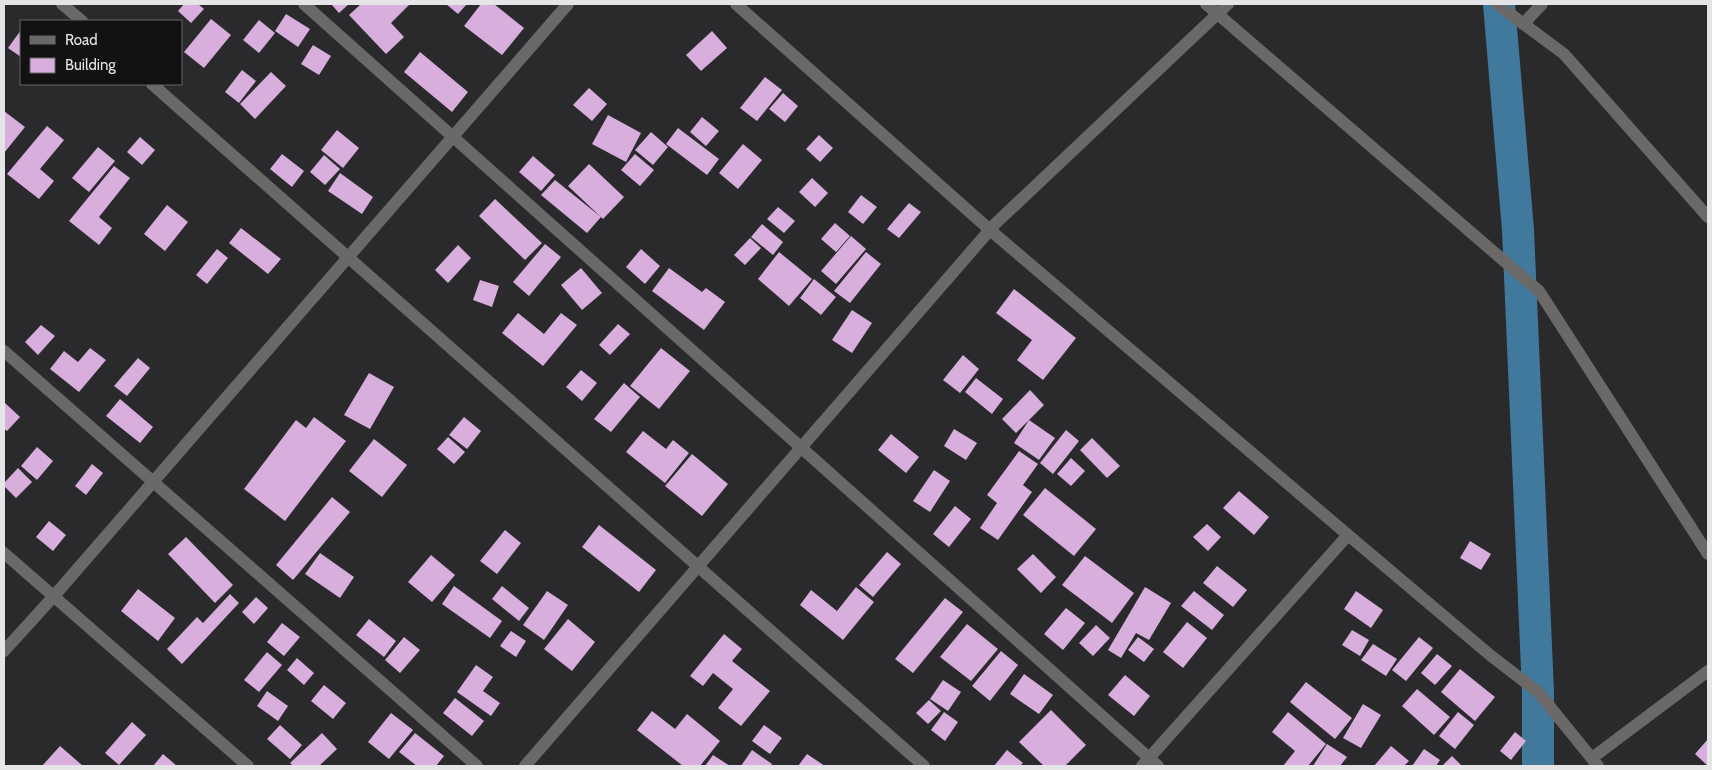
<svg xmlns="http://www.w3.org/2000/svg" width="1712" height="770" font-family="Cabin,sans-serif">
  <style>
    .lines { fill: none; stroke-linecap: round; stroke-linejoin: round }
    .canal { stroke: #40799c; stroke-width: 32 }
    .building { fill: #d8aedd }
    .street { stroke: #6a6968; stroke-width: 12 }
  </style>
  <rect width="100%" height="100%" fill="#2a292c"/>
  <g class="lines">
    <!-- canal -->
    <polyline class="canal" points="1499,4 1518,230 1538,692 1538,766"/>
  </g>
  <!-- building -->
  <g class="building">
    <polygon points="184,4 198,4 204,9 191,23 178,11"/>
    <polygon points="331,4 349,4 339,13"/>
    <polygon points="361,4 410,4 391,23 404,37 386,54 349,15"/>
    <polygon points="446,4 467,4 458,14"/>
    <polygon points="481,4 494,4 524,28 502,55 464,26"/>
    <polygon points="286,14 310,29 298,47 275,31"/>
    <polygon points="211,19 231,35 204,68 184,52"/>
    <polygon points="259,20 275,33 259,53 243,40"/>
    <polygon points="21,30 21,57 8,48"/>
    <polygon points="712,31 727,48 701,71 686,55"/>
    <polygon points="313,45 331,56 319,75 301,64"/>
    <polygon points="420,52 468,92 452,112 404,72"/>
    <polygon points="242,70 256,81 239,103 225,92"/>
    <polygon points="271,72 286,86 255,119 240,104"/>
    <polygon points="765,77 782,90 757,121 740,108"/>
    <polygon points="589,88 607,104 592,121 573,105"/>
    <polygon points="783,93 798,106 785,122 769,109"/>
    <polygon points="4,111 25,127 4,153"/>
    <polygon points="608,115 641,133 626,162 592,144"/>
    <polygon points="702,117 719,131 706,146 690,132"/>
    <polygon points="47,126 64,140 40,169 54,181 39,199 7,174"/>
    <polygon points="678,128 719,159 707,175 666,144"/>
    <polygon points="337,130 359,148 343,168 321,150"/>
    <polygon points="651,132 668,147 653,165 635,150"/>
    <polygon points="819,135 833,148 820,162 806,149"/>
    <polygon points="140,137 155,150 142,165 127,152"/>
    <polygon points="743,144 762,160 738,189 719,173"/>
    <polygon points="98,147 115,161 89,192 72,178"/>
    <polygon points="282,154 304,171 292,187 270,169"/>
    <polygon points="635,154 654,170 640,186 621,170"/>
    <polygon points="324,155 340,169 325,185 310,172"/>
    <polygon points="533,156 555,175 541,191 519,172"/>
    <polygon points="589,164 624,197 603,219 568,186"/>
    <polygon points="114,166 130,178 99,217 112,228 99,245 69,221"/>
    <polygon points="340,173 373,197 362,214 328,191"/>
    <polygon points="812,178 828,193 815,207 799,192"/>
    <polygon points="555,180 601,217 587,233 541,195"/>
    <polygon points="861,195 877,207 863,224 848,212"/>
    <polygon points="495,199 542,243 525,260 479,216"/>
    <polygon points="909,203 921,212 899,238 887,229"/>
    <polygon points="167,205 188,222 165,251 144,234"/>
    <polygon points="778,207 795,221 784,233 767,219"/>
    <polygon points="835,223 850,236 836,252 821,239"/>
    <polygon points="762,224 783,242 773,255 751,237"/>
    <polygon points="241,228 281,259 268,274 229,243"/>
    <polygon points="851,236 866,249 836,284 821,271"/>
    <polygon points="750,238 761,248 745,265 734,255"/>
    <polygon points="545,244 561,257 529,296 513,282"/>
    <polygon points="458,245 471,258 448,283 435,270"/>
    <polygon points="217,249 228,258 207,284 196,275"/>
    <polygon points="641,249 660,266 645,284 626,267"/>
    <polygon points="779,252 812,279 789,306 758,279"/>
    <polygon points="866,252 881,264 850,303 834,291"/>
    <polygon points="581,268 602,293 582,310 561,285"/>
    <polygon points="669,268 702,292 706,288 725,302 704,330 652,291"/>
    <polygon points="814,279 836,297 821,315 800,298"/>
    <polygon points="480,280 499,286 492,307 473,300"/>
    <polygon points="1014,289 1076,338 1043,380 1017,360 1032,340 996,313"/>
    <polygon points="852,310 872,323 852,353 832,340"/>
    <polygon points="518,313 544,334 561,313 577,325 543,366 502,333"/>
    <polygon points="618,324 630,334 610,355 599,345"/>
    <polygon points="41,325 55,336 38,355 25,342"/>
    <polygon points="90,348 106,360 79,392 50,369 64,351 78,362"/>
    <polygon points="661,348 690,371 659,409 630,386"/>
    <polygon points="963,355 979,369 960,393 943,380"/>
    <polygon points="138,358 150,368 127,396 114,386"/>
    <polygon points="581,370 597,383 582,401 566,387"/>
    <polygon points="369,373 394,387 370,429 344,415"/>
    <polygon points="976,378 1003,399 992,414 965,392"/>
    <polygon points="624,383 640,397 611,432 594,419"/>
    <polygon points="1030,390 1044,405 1016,433 1002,419"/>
    <polygon points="120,399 153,427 140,443 106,416"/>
    <polygon points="4,402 20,417 7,431 4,429"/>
    <polygon points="314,417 346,441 285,521 244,489 296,420 306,428"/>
    <polygon points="464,417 481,431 467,449 449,435"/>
    <polygon points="1029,420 1055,438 1039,460 1014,443"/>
    <polygon points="954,429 977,443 966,460 944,446"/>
    <polygon points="1066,430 1079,441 1053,474 1040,463"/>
    <polygon points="643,431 666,449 673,440 689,453 665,483 626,452"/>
    <polygon points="891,434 919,457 906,473 878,450"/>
    <polygon points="448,437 465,452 454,464 437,449"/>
    <polygon points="1092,438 1120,466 1107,478 1080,450"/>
    <polygon points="374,439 407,465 382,497 349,471"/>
    <polygon points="37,447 53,461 37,480 21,466"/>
    <polygon points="1019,451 1038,464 1023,485 1032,492 998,540 980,528 997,503 987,495"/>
    <polygon points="692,454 728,484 702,516 665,486"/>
    <polygon points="1071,458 1085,471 1071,486 1057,474"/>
    <polygon points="92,464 103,473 86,495 75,486"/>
    <polygon points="18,468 32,482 16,498 4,486 4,483"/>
    <polygon points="934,470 950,481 930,512 913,501"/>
    <polygon points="1045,488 1096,529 1074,556 1023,515"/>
    <polygon points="1239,491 1269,517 1254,535 1223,508"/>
    <polygon points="332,497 350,512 293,580 276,565"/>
    <polygon points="955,506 971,519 949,547 933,534"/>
    <polygon points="49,521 66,535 53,551 36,537"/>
    <polygon points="1207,524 1221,537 1208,551 1193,537"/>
    <polygon points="599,525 656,570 639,592 582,547"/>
    <polygon points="505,530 521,543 497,574 480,561"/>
    <polygon points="186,537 233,585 215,603 168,554"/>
    <polygon points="1470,541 1491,554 1481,570 1460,558"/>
    <polygon points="887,552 901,564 873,597 859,585"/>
    <polygon points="320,553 354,577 340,598 305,574"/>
    <polygon points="1033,554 1056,577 1041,593 1017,569"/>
    <polygon points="431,555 455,575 432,602 408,582"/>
    <polygon points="1085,556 1134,593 1112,623 1062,585"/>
    <polygon points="1217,566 1247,590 1233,607 1203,583"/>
    <polygon points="454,586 502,621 490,638 442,604"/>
    <polygon points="502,586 529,608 519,621 492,599"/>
    <polygon points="856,587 874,602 843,640 800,605 811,590 837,611"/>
    <polygon points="1145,587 1171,603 1149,640 1136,633 1121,658 1108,650"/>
    <polygon points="138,589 175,618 158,641 121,611"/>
    <polygon points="547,591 568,605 544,640 523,625"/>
    <polygon points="1194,591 1224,615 1212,630 1181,606"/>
    <polygon points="1356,591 1383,610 1371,628 1344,609"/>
    <polygon points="230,594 239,603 182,664 167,649 197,617 203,623"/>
    <polygon points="256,597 268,608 254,624 242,612"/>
    <polygon points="945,598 963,612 913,673 895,659"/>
    <polygon points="1066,608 1085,623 1063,650 1044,634"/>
    <polygon points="369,619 396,641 384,657 356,635"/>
    <polygon points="568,619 595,642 572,671 544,649"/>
    <polygon points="1187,622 1207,638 1183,668 1163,652"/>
    <polygon points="282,623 300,637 284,656 267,642"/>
    <polygon points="967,624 998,649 971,681 940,657"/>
    <polygon points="1096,625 1110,638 1093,656 1079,643"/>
    <polygon points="1352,630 1369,640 1360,656 1342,645"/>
    <polygon points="511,631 526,641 516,657 500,646"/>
    <polygon points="724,634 742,649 732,661 770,691 741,726 718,708 733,689 713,673 703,686 690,676"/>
    <polygon points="404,637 420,650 400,673 385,660"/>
    <polygon points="1138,637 1154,649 1144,662 1128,650"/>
    <polygon points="1419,637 1433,648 1406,681 1392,670"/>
    <polygon points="1373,644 1397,659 1386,676 1361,660"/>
    <polygon points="1001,651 1018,665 990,701 972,686"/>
    <polygon points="267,652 282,665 259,692 244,680"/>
    <polygon points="1437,654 1452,666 1435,685 1421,673"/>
    <polygon points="297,658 314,673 304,685 287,670"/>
    <polygon points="476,665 493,677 483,691 500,703 491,716 457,692"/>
    <polygon points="1460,669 1495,697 1475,721 1441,692"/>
    <polygon points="1024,674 1053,695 1039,714 1010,694"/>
    <polygon points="1125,675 1150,696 1134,716 1108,695"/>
    <polygon points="943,680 961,692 948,711 930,699"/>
    <polygon points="1306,682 1352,718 1335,739 1290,702"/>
    <polygon points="324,685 346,703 333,719 311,701"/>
    <polygon points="1417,689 1450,717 1434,735 1402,706"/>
    <polygon points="267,691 288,706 278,721 257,706"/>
    <polygon points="455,698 484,721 472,736 443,713"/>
    <polygon points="929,700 941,711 928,724 916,713"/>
    <polygon points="1363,704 1381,715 1361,748 1343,738"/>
    <polygon points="1051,710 1086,745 1065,766 1044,766 1019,742"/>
    <polygon points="652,711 675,729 687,714 720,741 700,766 683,766 637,730"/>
    <polygon points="944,712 958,722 945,741 931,730"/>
    <polygon points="1288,712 1326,744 1308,766 1283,766 1295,751 1272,732"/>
    <polygon points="1458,712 1474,725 1455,749 1439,736"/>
    <polygon points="391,713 413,730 389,759 368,742"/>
    <polygon points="132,722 146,735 119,765 105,753"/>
    <polygon points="280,725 302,745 290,759 267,739"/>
    <polygon points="764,725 782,738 770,754 752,741"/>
    <polygon points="1515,732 1526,741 1511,760 1500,751"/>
    <polygon points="322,733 337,749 319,766 293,766 290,763"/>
    <polygon points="415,733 444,756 436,766 417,766 399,752"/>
    <polygon points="1708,739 1708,766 1695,754"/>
    <polygon points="1327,744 1347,757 1340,766 1313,766"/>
    <polygon points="60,746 83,766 42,766"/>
    <polygon points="1391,746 1409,761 1404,766 1374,766"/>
    <polygon points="1424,749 1440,760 1436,766 1412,766"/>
    <polygon points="752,750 772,764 771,766 741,766"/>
    <polygon points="1007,750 1023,763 1020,766 994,766"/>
    <polygon points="163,754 177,766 153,766"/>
    <polygon points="807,754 825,766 798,766"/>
    <polygon points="713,755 730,766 705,766"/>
    <polygon points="1452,756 1462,766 1442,766"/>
  </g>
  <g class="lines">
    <!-- street -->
    <g class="street">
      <polyline points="62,4 82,21"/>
      <polyline points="304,4 1158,766"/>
      <polyline points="736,4 990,230 1348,535 1490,655 1538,692 1598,766"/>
      <polyline points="1206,4 1539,291 1708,554"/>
      <polyline points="1497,4 1564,54 1708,217"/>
      <polyline points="1523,24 1542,4"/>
      <polyline points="152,84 924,766"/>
      <polyline points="4,351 477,766"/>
      <polyline points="4,553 248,766"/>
      <polyline points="4,651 54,596 568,4"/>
      <polyline points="1592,758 1708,671"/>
      <polyline points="525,766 995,224 1228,4"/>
      <polyline points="1142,766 1348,535"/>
    </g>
  </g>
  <!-- border -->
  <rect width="1712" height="770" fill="none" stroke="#e5e4e6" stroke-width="10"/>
  <!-- legend -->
  <rect x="20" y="20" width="162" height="65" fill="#121213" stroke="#666667"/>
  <rect x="30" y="36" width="25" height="8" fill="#6a6968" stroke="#666667"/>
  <text x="65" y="45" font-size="15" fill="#e5e4e6">Road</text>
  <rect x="30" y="58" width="25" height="15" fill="#d8aedd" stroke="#666667"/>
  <text x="65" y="70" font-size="15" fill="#e5e4e6">Building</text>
</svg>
